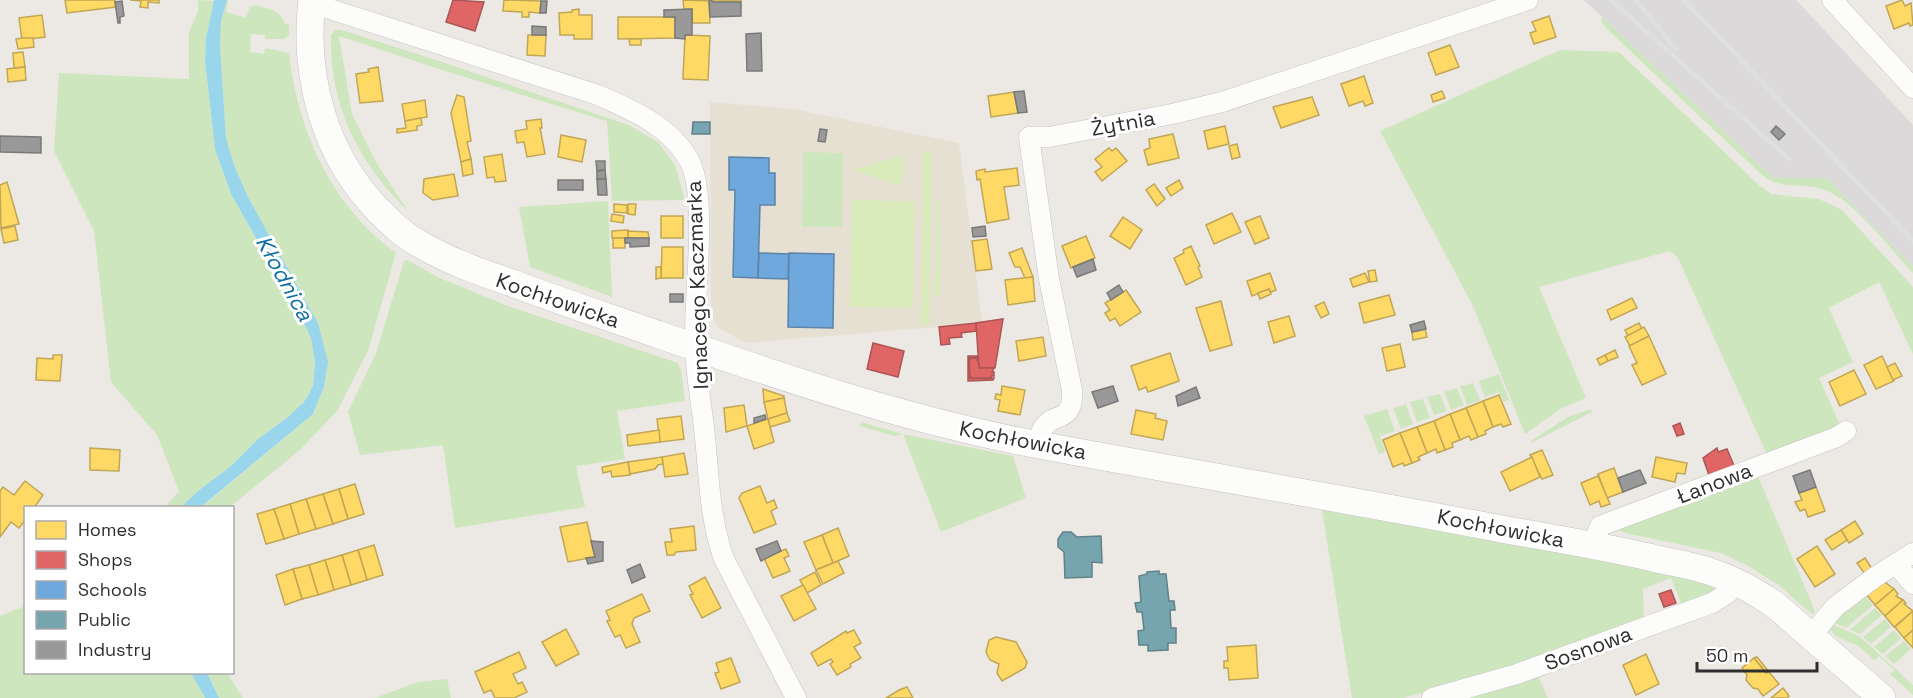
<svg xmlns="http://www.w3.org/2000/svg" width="1913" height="698" font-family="'Space Grotesk',sans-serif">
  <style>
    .industrial { fill: #dcd9db }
    .education { fill: #e6e0d3 }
    .green { fill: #cee6be }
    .pitch { fill: #d9eabb }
    .water { fill: #99d6ec }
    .homes { fill: #ffd966; stroke: #c0a655; stroke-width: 1.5 }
    .shops { fill: #e06666; stroke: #ab5555; stroke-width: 1.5 }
    .schools { fill: #6fa8dc; stroke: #5c83a8; stroke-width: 1.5 }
    .public { fill: #76a5af; stroke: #608188; stroke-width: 1.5 }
    .industry { fill: #999; stroke: #797979; stroke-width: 1.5 }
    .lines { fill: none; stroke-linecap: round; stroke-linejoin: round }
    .street-casing { stroke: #c5c4c5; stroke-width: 21 }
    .secondary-casing { stroke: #c5c4c5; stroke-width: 28 }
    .street { stroke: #fcfcfb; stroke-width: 20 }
    .secondary { stroke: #fcfcfb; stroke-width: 27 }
    .rail { stroke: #dfdfe1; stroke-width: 4.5 }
    .labels { text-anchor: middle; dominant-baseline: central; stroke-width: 6; stroke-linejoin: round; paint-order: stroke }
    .street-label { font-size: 21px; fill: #2e2e2e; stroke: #fff }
    .water-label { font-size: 22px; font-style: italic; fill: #0d6fa3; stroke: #fff }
  </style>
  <rect width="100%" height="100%" fill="#ece8e4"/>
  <!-- industrial -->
  <polygon class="industrial" points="1584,0 1796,0 1913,125 1913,267 1827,178 1773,178"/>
  <!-- education -->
  <polygon class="education" points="710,102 793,109 959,143 982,321 939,327 745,343 717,327 711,315"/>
  <!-- green -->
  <g class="green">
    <polygon points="198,0 214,1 206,38 205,61 215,149 231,194 304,323 311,338 315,362 313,385 309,394 297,410 258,439 231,466 198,491 181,507 165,507 179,491 157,435 111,382 94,231 54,151 59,73 189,79 189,32 198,11"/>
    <path d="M227 0H228L226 12 246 18 250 6 253 7 254 5C268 9 280 9 285 24H289V35L284 39H265V35L251 34 250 52 264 54 265 48 289 53C297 130 332 207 396 253L368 351 337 411 301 449 230 507 201 508 313 414 324 387 327 362 318 323 248 197 234 165 226 138 220 45 221 21Z"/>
    <path d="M1602 17 1773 178H1827L1913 267V273C1889 248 1856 202 1825 190 1803 181 1787 193 1762 175L1606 28 1601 21Z"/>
    <path d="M335 30H342L439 61 629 125 658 142 675 165 685 200 612 201 607 120 606 121 439 69 339 36 352 114 377 164 408 211C359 163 329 106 331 35Z"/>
    <polygon points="1560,50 1619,52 1760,186 1772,194 1819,199 1842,210 1913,287 1913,354 1879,282 1829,308 1853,362 1819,378 1842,429 1768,457 1678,258 1670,251 1539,287 1586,398 1562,408 1525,434 1473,306 1380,131"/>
    <polygon points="803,152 843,153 842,227 802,227"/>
    <polygon points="608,201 612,297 530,267 519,207"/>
    <polygon points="407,260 440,278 508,306 678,363 681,371 685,401 617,411 625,459 576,466 585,507 455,528 443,445 360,455 348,412 376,353 404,261"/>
    <polygon points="1499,374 1509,400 1504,402 1499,392 1485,397 1479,381"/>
    <polygon points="1473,383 1480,400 1467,405 1460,386"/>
    <polygon points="1457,388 1464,405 1451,410 1444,392"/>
    <polygon points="1440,394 1447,411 1434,415 1427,397"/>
    <polygon points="1423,399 1430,418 1417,422 1410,402"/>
    <polygon points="1406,404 1413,424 1401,429 1393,408"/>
    <polygon points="1387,409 1395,431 1380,436 1385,452 1379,454 1364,416"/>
    <polygon points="1591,409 1592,412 1531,443 1532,440 1568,417"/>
    <polygon points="861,422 903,434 1013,456 1026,498 941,532 903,434 894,436 860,426"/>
    <polygon points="1757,474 1815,611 1813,615 1777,584 1750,567 1721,553 1625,533 1619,530 1627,522"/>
    <polygon points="1322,510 1707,579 1713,582 1716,588 1714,593 1683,608 1671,578 1643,589 1644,622 1512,667 1404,698 1352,698"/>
    <polygon points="1864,595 1873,605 1846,628 1833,622 1857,596"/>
    <polygon points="25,606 26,672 191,673 205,698 0,698 0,616"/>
    <polygon points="1875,608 1882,615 1860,634 1850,630"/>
    <polygon points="1885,619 1891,627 1871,644 1863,637"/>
    <path d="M1829 623 1859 636 1913 685V695L1890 674 1894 670 1879 656 1874 660C1869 655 1864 650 1858 646 1847 640 1830 639 1829 623Z"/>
    <polygon points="1894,630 1901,638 1883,654 1874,647"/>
    <polygon points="1904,641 1911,649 1894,664 1885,656"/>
    <polygon points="207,673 227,673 243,698 219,698"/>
    <polygon points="1537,674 1548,698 1455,698"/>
    <polygon points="447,679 451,698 375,698 418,682"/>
  </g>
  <!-- pitch -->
  <g class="pitch">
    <polygon points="923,151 932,151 929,325 921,325"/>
    <polygon points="902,155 904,170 901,186 853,170 855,167 859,169"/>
    <polygon points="852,200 915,201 913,308 850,307"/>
    <polygon points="937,201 940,201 940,296 933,295 934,276 936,276"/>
  </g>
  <!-- water -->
  <g class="water">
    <polygon points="214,0 227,0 221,21 220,45 226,138 234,165 248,197 318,323 328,362 324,387 313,414 201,507 181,507 198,491 231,466 258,439 288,417 303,403 309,394 313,385 315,362 311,338 304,323 231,194 215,149 205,61 206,38"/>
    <polygon points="191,673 207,673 219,698 205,698"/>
  </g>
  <!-- homes -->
  <g class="homes">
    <polygon points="65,0 115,0 116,7 67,13"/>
    <polygon points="130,0 159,0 159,3 148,2 148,8 140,7 141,1"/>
    <polygon points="504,0 541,1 540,13 529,12 529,17 522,17 522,12 503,11"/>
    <polygon points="683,0 709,1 710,23 692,23 692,9 684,9"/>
    <rect x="711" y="0" width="30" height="2"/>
    <polygon points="1902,0 1905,6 1911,3 1913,25 1910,26 1909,23 1894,29 1886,6"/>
    <polygon points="579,9 579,15 592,15 592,39 574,39 574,35 560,35 559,13 572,12 572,10"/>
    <polygon points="42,15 45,37 22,40 19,18"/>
    <polygon points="1549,16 1556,37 1534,44 1530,33 1536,31 1532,22"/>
    <polygon points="618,17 675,17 675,38 618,39"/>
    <polygon points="528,35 546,35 545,56 527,55"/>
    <polygon points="685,35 710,36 708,80 683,79"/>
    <polygon points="22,38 33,38 34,47 18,49 16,39"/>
    <polygon points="629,39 641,39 641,45 630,45"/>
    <polygon points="1450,45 1459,67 1436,75 1428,53"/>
    <polygon points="23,52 25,67 14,68 13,53"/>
    <polygon points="25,67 26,80 8,82 7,69"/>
    <polygon points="378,67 383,101 360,103 356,74 369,72 368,69"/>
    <polygon points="1364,76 1373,103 1365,106 1363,101 1349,106 1341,84"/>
    <polygon points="1442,91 1445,98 1433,102 1431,95"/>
    <polygon points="1014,92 1018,113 991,117 988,96"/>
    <polygon points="457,95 464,97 471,141 467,142 471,159 461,162 451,113"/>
    <polygon points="1312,97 1319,115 1281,128 1273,107"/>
    <polygon points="425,100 427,117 405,121 402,104"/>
    <polygon points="421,118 422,125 417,126 417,130 397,133 397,129 406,128 405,121"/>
    <polygon points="541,119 542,128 540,128 545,154 527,157 524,142 517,143 515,131 527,129 526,121"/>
    <polygon points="1225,126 1229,144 1208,149 1204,131"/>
    <polygon points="1173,134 1179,158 1148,165 1144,150 1150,148 1149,139"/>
    <polygon points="561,135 586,140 582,162 558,157"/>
    <polygon points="1237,144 1240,157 1232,159 1229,146"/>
    <polygon points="1109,148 1112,151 1116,148 1127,161 1102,181 1095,172 1102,167 1095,159"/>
    <polygon points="502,154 506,181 495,182 494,177 487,178 484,157"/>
    <polygon points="471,159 473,174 463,176 461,162"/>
    <polygon points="1017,168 1019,185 1004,187 1009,219 987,223 980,179 977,180 976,171 985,169 985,172"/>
    <polygon points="454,174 458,196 433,200 423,193 424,179"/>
    <polygon points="1179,180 1183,188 1171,196 1166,188"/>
    <polygon points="7,182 19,224 1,228 0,185"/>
    <polygon points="1154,184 1165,199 1157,206 1146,190"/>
    <polygon points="614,204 627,205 627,213 614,212"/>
    <polygon points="628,204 636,204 635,215 628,214"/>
    <polygon points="1232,213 1241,232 1214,244 1206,225"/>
    <polygon points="612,214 624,216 623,223 611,221"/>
    <rect x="661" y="216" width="22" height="22"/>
    <polygon points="1260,216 1269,238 1255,244 1245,222"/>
    <polygon points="1123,217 1142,230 1130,249 1110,236"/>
    <polygon points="15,226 18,240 4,243 1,229"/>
    <polygon points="628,230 628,238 612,238 612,231"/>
    <polygon points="628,231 648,232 649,238 628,238"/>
    <polygon points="1086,236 1095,258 1071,268 1062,246"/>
    <rect x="613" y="238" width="12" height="10"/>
    <polygon points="987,239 992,269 976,271 972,241"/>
    <polygon points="1191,246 1200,266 1198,267 1202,277 1186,285 1174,258 1184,253 1183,250"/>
    <polygon points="662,247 683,247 683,278 661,278"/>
    <polygon points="1022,248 1033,277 1025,278 1020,267 1015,267 1009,253"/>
    <polygon points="656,267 661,267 661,278 656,279"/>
    <polygon points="1375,270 1377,281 1370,282 1368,271"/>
    <polygon points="1270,273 1276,290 1271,292 1269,289 1252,296 1247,281"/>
    <polygon points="1365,273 1369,282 1353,287 1350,279"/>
    <polygon points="1033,277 1035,301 1008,305 1005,280"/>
    <polygon points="1269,289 1271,294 1260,299 1258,293"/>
    <polygon points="1126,290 1141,312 1120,326 1115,318 1110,321 1105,313 1110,310 1105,303"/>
    <polygon points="1389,295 1395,315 1364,323 1359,303"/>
    <polygon points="1632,298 1637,308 1611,320 1607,310"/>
    <polygon points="1221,301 1232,345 1210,351 1196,308"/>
    <polygon points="1324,302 1329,314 1321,318 1315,306"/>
    <polygon points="1289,316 1295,336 1274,343 1268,322"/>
    <polygon points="1639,323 1642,329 1628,336 1625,330"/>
    <polygon points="1644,327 1649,336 1630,346 1625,337"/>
    <polygon points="1425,329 1427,337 1413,340 1412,332"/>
    <polygon points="1649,336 1666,374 1642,385 1632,365 1637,363 1629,346"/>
    <polygon points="1043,337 1046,356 1019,361 1016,341"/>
    <polygon points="1400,344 1405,367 1387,371 1382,348"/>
    <polygon points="1615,350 1618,357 1608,361 1605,355"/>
    <polygon points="1170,353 1179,381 1148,392 1146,387 1139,390 1131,366"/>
    <polygon points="53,355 62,355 60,381 36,380 37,358 53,359"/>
    <polygon points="1605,355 1608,361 1600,365 1597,359"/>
    <polygon points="1882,356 1894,381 1876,389 1864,365"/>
    <polygon points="1895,363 1902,376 1893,380 1887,367"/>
    <polygon points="1854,370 1866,394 1840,406 1829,382"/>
    <polygon points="1002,386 1025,390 1020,415 998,411 1000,400 995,399 996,394 1001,395"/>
    <polygon points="763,389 784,396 784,398 764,402"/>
    <polygon points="1499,395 1511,424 1503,427 1501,424 1493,427 1483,401"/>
    <polygon points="784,398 787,413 768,419 764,402"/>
    <polygon points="1483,401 1493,427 1485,431 1486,434 1478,437 1466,408"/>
    <polygon points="744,405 747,426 726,432 724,408"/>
    <polygon points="1466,408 1478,437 1471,440 1469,436 1460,440 1450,414"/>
    <polygon points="1136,410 1156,414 1155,418 1167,421 1163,440 1131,434"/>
    <polygon points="787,413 790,421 770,427 768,419"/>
    <polygon points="1450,414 1460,440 1452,443 1453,447 1445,450 1434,421"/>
    <polygon points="681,416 684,439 660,442 657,419"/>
    <polygon points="768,419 774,442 754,449 747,426"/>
    <polygon points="1434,421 1445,450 1437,453 1436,449 1427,453 1417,427"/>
    <polygon points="1417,427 1427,453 1418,457 1420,460 1412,463 1400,433"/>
    <polygon points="659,430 660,442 628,446 627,435"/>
    <polygon points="1400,433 1412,463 1404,466 1403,463 1393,467 1383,440"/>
    <polygon points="90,448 120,450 119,471 90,470"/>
    <polygon points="1542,450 1553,475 1542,479 1530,455"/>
    <polygon points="684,453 688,474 665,477 662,457"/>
    <polygon points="662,457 663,464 658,465 655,469 630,474 628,462"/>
    <polygon points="1532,457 1540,477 1510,491 1501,472"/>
    <polygon points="1656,457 1687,463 1685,474 1677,473 1675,482 1652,477"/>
    <polygon points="628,462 630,475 612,477 611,471 603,473 602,467"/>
    <polygon points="1614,468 1623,492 1607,498 1598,474"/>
    <polygon points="1598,476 1610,504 1601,507 1599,501 1590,505 1581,483"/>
    <polygon points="25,481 43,495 34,508 26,508 26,519 19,528 11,522 0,537 0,491 3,487 14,495"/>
    <polygon points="355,484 364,514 348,519 339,489"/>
    <polygon points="760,486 767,503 774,500 777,508 771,511 776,524 754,533 739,498 742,493"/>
    <polygon points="1816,487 1825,511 1808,517 1805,509 1800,511 1795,502 1802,500 1799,493"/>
    <polygon points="339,489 348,519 333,524 323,494"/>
    <polygon points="323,494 333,524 316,529 306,499"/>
    <polygon points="306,499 316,529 299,534 290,504"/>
    <polygon points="290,504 299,534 284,539 274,509"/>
    <polygon points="274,509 284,539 266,544 257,514"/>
    <polygon points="1855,521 1863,534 1849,543 1841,530"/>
    <polygon points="587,522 595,557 568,562 560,527"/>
    <polygon points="694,526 696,550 676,552 674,555 667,555 665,542 672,542 670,529"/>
    <polygon points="838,528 849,556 833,563 822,535"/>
    <polygon points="1841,530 1847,540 1832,550 1825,540"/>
    <polygon points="822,535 833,563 816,570 804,542"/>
    <polygon points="374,545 383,575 367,580 358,550"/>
    <polygon points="1817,546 1835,574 1815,587 1797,559"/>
    <polygon points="786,549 789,556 784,558 790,571 773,578 764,558"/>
    <polygon points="358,550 367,580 351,585 342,555"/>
    <polygon points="342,555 351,585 334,590 325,560"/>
    <polygon points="1865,558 1874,572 1867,577 1857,563"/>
    <polygon points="325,560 334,590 318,595 309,565"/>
    <polygon points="838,561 844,573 823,584 816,570"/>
    <polygon points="309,565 318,595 302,599 293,569"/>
    <polygon points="293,569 302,599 285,605 276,575"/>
    <polygon points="815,572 821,585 807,593 800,580"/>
    <polygon points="705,577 721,608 702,618 690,595 693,594 689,586"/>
    <polygon points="1884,578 1887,581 1886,583 1894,589 1875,605 1866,594"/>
    <polygon points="803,585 816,609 794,621 781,596"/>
    <polygon points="1894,589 1898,594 1896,596 1903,600 1885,616 1875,605"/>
    <polygon points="642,594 650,611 634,618 632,624 640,642 626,648 620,635 615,637 607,621 610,620 606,611"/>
    <polygon points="1903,600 1906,603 1904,604 1913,611 1894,627 1885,616"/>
    <polygon points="1913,611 1913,630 1904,638 1895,627"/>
    <polygon points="566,629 579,654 556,666 542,642"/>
    <polygon points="854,630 861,643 854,647 861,658 850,664 851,667 837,675 830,664 833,662 831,659 818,666 811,653 846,631 847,633"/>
    <polygon points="1913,630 1913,648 1904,638"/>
    <polygon points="996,637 1016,642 1027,662 1025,668 1002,681 997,673 999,664 990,660 986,652 989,640"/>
    <polygon points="1256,645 1258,678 1229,680 1228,668 1224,668 1224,661 1228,661 1227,647"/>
    <polygon points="519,652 526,668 513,674 518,684 522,682 527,692 514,698 495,698 491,690 484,693 475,672"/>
    <polygon points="1646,654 1659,684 1636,695 1623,665"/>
    <polygon points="1756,657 1757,657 1769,672 1766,673 1754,658"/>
    <polygon points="731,658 740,682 721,689 715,673 719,672 716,663"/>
    <polygon points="1754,658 1766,673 1769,672 1779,684 1763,696 1758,689 1753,688 1746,680 1747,675 1742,668"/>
    <polygon points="907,687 913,698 886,698 899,690"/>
    <polygon points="1783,688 1789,696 1787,698 1771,698"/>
  </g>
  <!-- shops -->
  <g class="shops">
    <polygon points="453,0 484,2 475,31 446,22"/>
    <polygon points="1003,319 995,368 979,368 976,323"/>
    <polygon points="976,323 976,331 961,333 962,337 949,338 950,344 941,345 939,327"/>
    <polygon points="873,343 904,351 898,377 867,369"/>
    <polygon points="968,356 978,356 978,358 969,358 970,378 994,378 993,380 968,381"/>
    <polygon points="972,358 977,358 977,361 978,358 979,368 994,368 992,372 994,372 994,376 991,376 991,378 972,378 970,376 969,360"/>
    <polygon points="1680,423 1684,434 1677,436 1673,426"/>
    <polygon points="1717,448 1718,452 1727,449 1735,468 1710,478 1703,458"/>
    <polygon points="1671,590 1676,603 1664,607 1659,594"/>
  </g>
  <!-- schools -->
  <g class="schools">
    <polygon points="729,157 769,158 769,173 775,173 775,205 760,205 758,278 733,277 735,190 729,190"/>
    <polygon points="759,253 789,254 788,279 758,278"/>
    <polygon points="789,253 834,254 833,328 788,327"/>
  </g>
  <!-- public -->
  <g class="public">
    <polygon points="693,122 710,122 710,134 692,134"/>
    <polygon points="1063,532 1071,532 1077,537 1101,536 1102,563 1092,562 1092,577 1065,578 1064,552 1058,547 1058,539"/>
    <polygon points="1159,571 1159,574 1166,574 1169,601 1174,601 1175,610 1170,610 1171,628 1176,628 1176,643 1168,643 1168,650 1148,651 1148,645 1139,645 1138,631 1144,630 1142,612 1137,612 1135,603 1141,602 1139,576 1147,574 1147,572"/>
  </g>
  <!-- industry -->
  <g class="industry">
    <polygon points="711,0 713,2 741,2 741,16 710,17 709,1"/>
    <polygon points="122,1 124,16 120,17 120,23 118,23 115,2"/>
    <polygon points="541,1 547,1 546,13 540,13"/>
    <polygon points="692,9 692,35 685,35 685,39 675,38 675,17 664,17 664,10"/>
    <polygon points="532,26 546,27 546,35 532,35"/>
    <polygon points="761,33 762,71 747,71 746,34"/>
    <polygon points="1024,91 1027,112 1018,113 1014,92"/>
    <polygon points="1776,126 1785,134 1779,140 1771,132"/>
    <polygon points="820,129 827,130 825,142 818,141"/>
    <polygon points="0,136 41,137 41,153 0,152"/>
    <polygon points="596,161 605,161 605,170 597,171"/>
    <polygon points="605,170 606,179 597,179 597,171"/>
    <polygon points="597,179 606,179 607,195 598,195"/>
    <rect x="558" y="180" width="25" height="10"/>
    <polygon points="985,226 986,236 973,237 972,228"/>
    <polygon points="625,238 649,238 649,246 630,247 630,243 625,243"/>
    <polygon points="1093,259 1096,270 1077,277 1073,267"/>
    <polygon points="1119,285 1123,292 1111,300 1107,293"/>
    <rect x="670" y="294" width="13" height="8"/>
    <polygon points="1424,321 1426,329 1412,332 1410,325"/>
    <polygon points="1113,386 1118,401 1098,408 1092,392"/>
    <polygon points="1196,387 1200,398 1178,406 1176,396"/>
    <polygon points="765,415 766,419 754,423 754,418"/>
    <polygon points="1640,470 1646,483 1623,492 1618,478"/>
    <polygon points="1810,470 1816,487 1799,493 1793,476"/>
    <polygon points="591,541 603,542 603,561 588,564 586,558 595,557"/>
    <polygon points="777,541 781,551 761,561 756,549"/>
    <polygon points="640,564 645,577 632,583 627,570"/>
  </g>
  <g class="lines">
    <!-- street casing -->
    <g class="street-casing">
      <g id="street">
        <polyline points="1832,0 1913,88"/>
        <path d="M311 3 598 95C632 110 670 126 689 160 709 196 693 301 695 346 696 376 702 407 705 437 709 478 710 520 724 559L796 698"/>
        <path d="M1039 445C1040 441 1040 434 1042 430 1052 410 1074 426 1072 390L1049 279 1029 137H1049L1172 114 1222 102 1528 0"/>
        <polyline points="1593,546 1600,526 1837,437 1846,431"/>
        <polyline points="1896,564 1913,584"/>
        <polyline points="1811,636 1835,607 1875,577 1913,553"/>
        <polyline points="1432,698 1517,674 1712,603 1728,593 1735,582"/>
      </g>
    </g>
    <!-- secondary casing -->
    <g class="secondary-casing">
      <path id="secondary" d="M312 0C303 76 324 155 379 211 391 223 403 235 418 243 448 261 480 272 512 283 557 300 602 315 648 331 776 375 905 420 1039 445 1195 474 1351 500 1507 530 1557 539 1607 547 1657 559 1676 563 1696 566 1714 573 1736 580 1755 592 1774 604L1882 698"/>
    </g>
    <!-- street -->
    <use href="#street" class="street"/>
    <!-- secondary -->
    <use href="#secondary" class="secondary"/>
    <!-- rail -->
    <g class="rail">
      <polyline points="1611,0 1789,159"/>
      <polyline points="1636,0 1676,49"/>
      <polyline points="1684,0 1913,241"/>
    </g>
  </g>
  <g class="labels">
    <!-- street labels -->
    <g class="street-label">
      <text transform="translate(1123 123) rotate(-10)">Żytnia</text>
      <text transform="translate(697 285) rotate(-92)">Ignacego Kaczmarka</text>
      <text transform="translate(558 300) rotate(19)">Kochłowicka</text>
      <text transform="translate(1023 440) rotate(11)">Kochłowicka</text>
      <text transform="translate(1714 483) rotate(-21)">Łanowa</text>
      <text transform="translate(1501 528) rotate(11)">Kochłowicka</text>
      <text transform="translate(1588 648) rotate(-20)">Sosnowa</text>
    </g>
    <!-- water labels -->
    <g class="water-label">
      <text transform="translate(285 278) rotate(61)">Kłodnica</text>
    </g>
  </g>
  <!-- legend -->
  <rect x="24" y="506" width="210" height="168" fill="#ffffff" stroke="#ababab" stroke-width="1.5"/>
  <rect x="36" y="521" width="30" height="18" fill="#ffd966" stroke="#ababab" stroke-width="1.5"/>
  <text x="78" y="536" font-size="18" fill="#2e2e2e">Homes</text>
  <rect x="36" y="551" width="30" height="18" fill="#e06666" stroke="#ababab" stroke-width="1.5"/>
  <text x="78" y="566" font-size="18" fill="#2e2e2e">Shops</text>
  <rect x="36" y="581" width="30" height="18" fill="#6fa8dc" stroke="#ababab" stroke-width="1.5"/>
  <text x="78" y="596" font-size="18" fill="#2e2e2e">Schools</text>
  <rect x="36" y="611" width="30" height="18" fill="#76a5af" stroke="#ababab" stroke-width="1.5"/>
  <text x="78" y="626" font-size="18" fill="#2e2e2e">Public</text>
  <rect x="36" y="641" width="30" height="18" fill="#999999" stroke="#ababab" stroke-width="1.5"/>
  <text x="78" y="656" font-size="18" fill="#2e2e2e">Industry</text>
  <!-- scale -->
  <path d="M1697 662v9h120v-9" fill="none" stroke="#2e2e2e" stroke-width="3"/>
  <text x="1706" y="662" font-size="18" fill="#2e2e2e" stroke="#ffffff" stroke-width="4.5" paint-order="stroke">50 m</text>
</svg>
